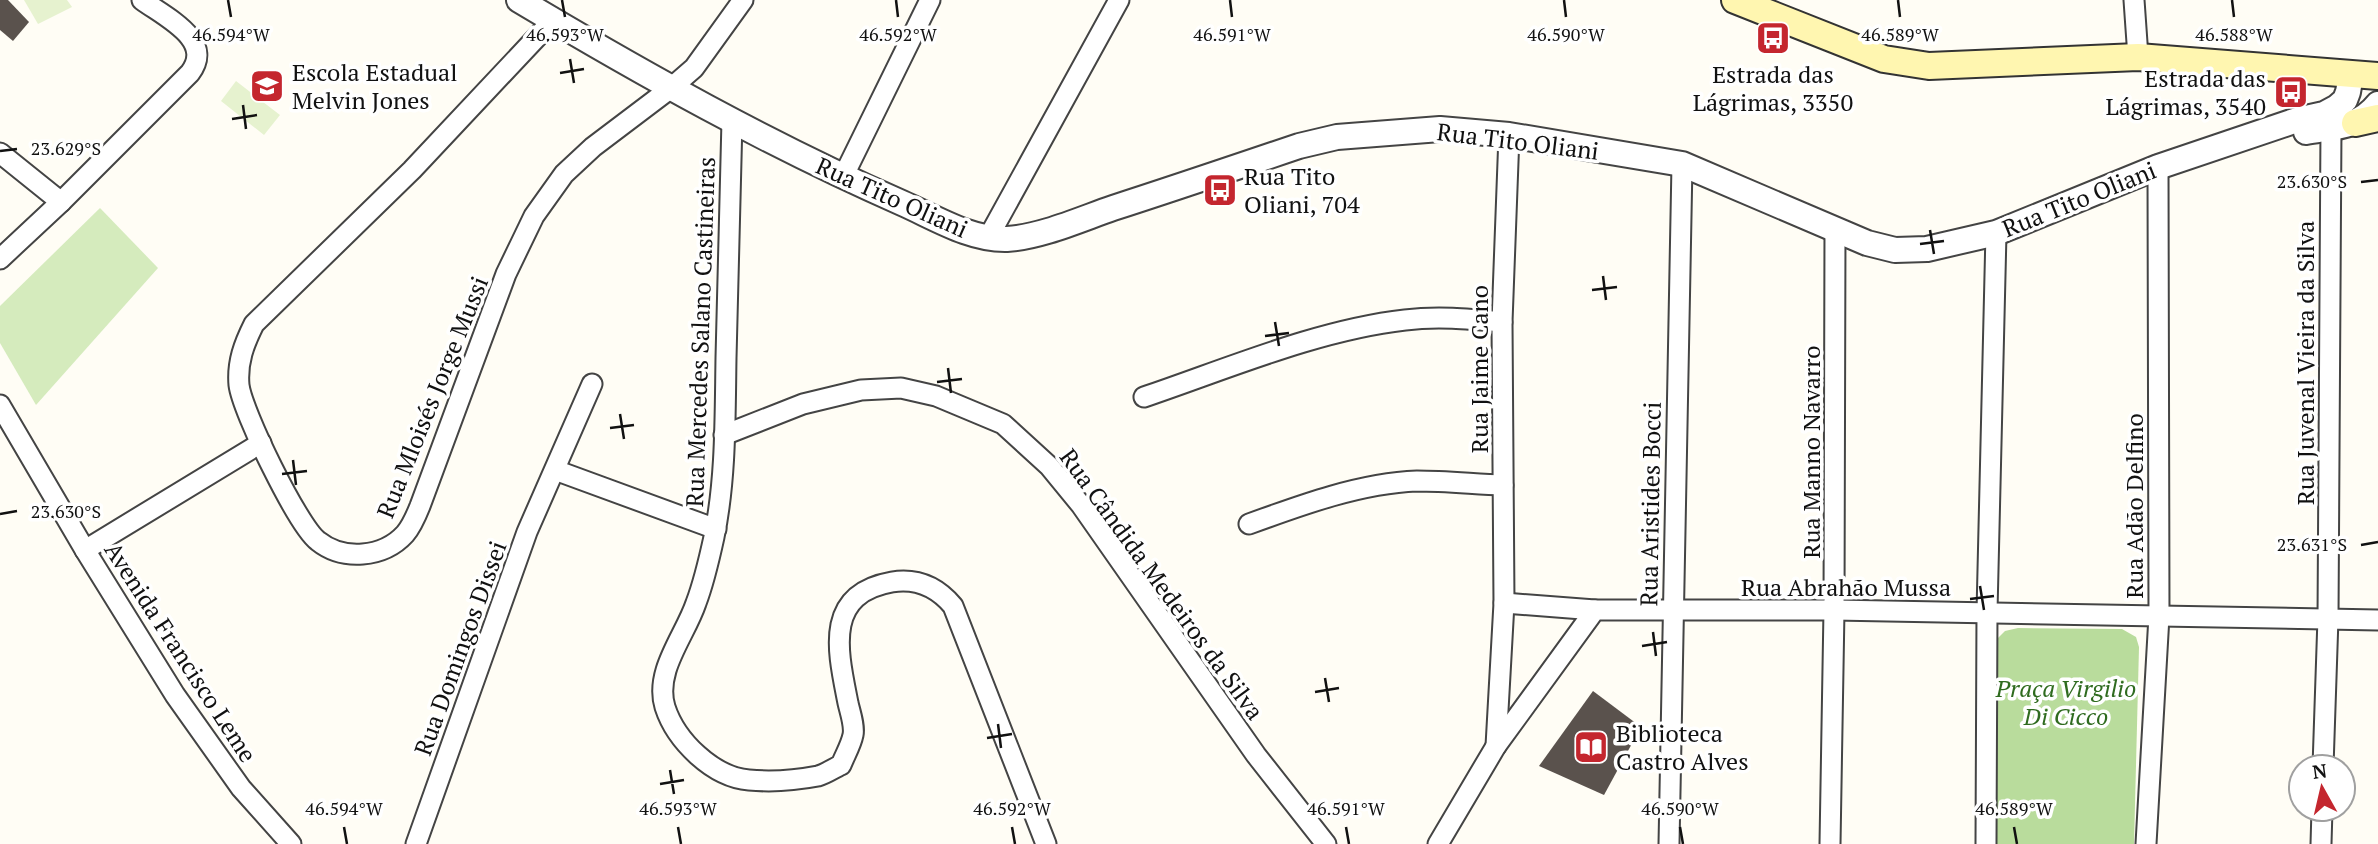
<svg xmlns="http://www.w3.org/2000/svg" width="2378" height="844" font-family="'PT Serif',serif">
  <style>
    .green { fill: #d5ebbd }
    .forest { fill: #b9dc9c }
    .pitch { fill: #e6f2cf }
    .building { fill: #5a524d }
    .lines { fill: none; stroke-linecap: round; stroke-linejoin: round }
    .minor-casing { stroke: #444; stroke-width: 23 }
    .tertiary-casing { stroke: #444; stroke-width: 28 }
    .secondary-casing { stroke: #333; stroke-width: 30 }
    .minor { stroke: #fff; stroke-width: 19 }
    .tertiary { stroke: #fff; stroke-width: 24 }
    .secondary { stroke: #fff6b0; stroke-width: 26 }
    .ticks { fill: none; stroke: #111; stroke-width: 2.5 }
    .labels { text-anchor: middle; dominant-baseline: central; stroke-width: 7; stroke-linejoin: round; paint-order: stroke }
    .poi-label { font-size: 24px; fill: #111; stroke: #fff; text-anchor: start }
    .street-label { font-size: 24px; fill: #111; stroke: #fff }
    .park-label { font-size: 24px; font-style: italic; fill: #2f6b1f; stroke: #fff }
    .ticks-label { font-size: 18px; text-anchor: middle; fill: #111; stroke: #fff; stroke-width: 7; stroke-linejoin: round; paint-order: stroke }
  </style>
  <rect width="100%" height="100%" fill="#fffdf5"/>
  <!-- green -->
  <polygon class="green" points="100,208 158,268 36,405 0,343 0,306"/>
  <!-- forest -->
  <polygon class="forest" points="2018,628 2122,629 2136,637 2139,647 2134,844 1996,844 1995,641 2005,631"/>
  <!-- pitch -->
  <g class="pitch">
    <polygon points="24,0 67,0 72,7 38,24"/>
    <polygon points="236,81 280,115 264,135 221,101"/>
  </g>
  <!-- building -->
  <g class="building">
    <polygon points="0,0 8,0 29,22 13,41 0,30"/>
    <polygon points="1593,691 1641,727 1604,795 1539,766"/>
  </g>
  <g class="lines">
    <!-- minor casing -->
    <g class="minor-casing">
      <g id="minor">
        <polyline points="2134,0 2138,57"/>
        <path d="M553 20 412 170 254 324C244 344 237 362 239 385 242 411 298 526 318 541 343 561 383 558 405 534 412 526 416 516 420 506L506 274 534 216 564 174 593 147 671 88 694 68 743 0"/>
        <path d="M732 120C730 199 728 279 726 358 725 417 726 479 714 537 709 560 704 582 696 603 685 636 654 671 665 707 676 741 713 777 749 780 770 782 797 780 818 776 826 774 834 768 841 765 845 755 851 745 853 735 855 726 850 712 848 703 838 652 823 594 892 582 917 578 937 587 953 606L1046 844"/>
        <polyline points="0,153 61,202"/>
        <polyline points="843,177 930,0"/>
        <polyline points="988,238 1119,0"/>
        <path d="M0 259 61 202 190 73C215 40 165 17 142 0"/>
        <path d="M1144 397C1227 369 1317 330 1405 320 1438 316 1469 319 1502 322"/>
        <polyline points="0,405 85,550 175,695 241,788 291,844"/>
        <polyline points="724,435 803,404 861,390 901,388 936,396 1003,424 1049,466 1081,505 1256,755 1326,844"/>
        <polyline points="555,470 716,529"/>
        <path d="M1249 524C1301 505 1361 483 1417 481 1445 481 1475 484 1503 485"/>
        <polyline points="85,550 261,443"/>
        <polyline points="1504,603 1595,610"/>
        <polyline points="1496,746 1504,603 1502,322 1509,135"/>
        <polyline points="2323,767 2328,618 2331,127"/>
        <polyline points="416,844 527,532 592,384"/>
        <polyline points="1438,844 1496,746 1595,610 1834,610 2378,620"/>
        <polyline points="1669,844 1682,164"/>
        <polyline points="1830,844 1834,610 1835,229"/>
        <polyline points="1986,844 1987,612 1996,233"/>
        <polyline points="2146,844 2159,616 2158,167"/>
        <polyline points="2321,844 2322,809"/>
      </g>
    </g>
    <!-- tertiary casing -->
    <g class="tertiary-casing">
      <g id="tertiary">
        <path d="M519 0C643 74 770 145 902 203 934 217 970 240 1007 239 1041 237 1081 219 1113 208 1175 188 1237 167 1299 146L1337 137 1440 129 1509 135 1682 164 1867 243 1895 250 1927 249 1996 233 2158 167 2297 120 2324 114 2337 107 2345 100 2348 92 2351 75"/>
        <path d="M2306 132C2334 127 2359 128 2378 104"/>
      </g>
    </g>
    <!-- secondary casing -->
    <g class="secondary-casing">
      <g id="secondary">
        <polyline points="1735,0 1884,59 1929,66 2138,57 2378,76"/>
        <polyline points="2355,123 2378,118"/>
      </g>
    </g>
    <!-- minor -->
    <use href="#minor" class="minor"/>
    <!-- tertiary -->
    <use href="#tertiary" class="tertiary"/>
    <!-- secondary -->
    <use href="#secondary" class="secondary"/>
  </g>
  <!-- ticks -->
  <path class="ticks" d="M228 0 231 17M562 0 565 17M896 0 898 17M1230 0 1232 17M1564 0 1566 17M1898 0 1900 17M2232 0 2234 17M570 59 574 83M560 73 584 69M243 105 246 129M232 119 257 115M0 151 17 149M2361 182 2378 180M1930 230 1934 254M1920 244 1944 241M1603 276 1606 300M1592 290 1617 287M1275 322 1279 346M1265 336 1289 333M948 368 951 393M937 382 962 379M620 414 624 439M610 428 634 425M293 460 296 485M282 474 307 471M0 514 17 511M2361 545 2378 542M1980 586 1984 610M1970 599 1994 596M1653 632 1656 656M1642 646 1667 642M1325 678 1329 702M1315 692 1339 688M998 724 1001 748M987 738 1012 734M670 770 674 794M660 784 684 780M344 827 347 844M678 827 681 844M1012 827 1015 844M1346 827 1349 844M1680 827 1683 844M2014 827 2017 844"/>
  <!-- icons -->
  <defs>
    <g id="bus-square" transform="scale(1.75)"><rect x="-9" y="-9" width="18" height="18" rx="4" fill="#c4262e" stroke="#fff"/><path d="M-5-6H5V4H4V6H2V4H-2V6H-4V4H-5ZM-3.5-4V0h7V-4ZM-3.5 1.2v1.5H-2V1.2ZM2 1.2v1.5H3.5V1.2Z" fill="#fff"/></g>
    <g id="school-square" transform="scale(1.75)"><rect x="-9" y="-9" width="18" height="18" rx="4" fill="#c4262e" stroke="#fff"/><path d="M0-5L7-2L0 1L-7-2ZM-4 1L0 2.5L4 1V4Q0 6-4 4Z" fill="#fff"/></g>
    <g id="library-square" transform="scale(1.75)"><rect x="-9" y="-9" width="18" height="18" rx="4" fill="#c4262e" stroke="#fff"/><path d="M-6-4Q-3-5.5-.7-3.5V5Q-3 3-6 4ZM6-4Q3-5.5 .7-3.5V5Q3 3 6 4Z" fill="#fff"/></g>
  </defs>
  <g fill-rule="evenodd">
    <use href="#bus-square" x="1773" y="38"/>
    <use href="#school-square" x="267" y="86"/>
    <use href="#bus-square" x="2291" y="92"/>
    <use href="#bus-square" x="1220" y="190"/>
    <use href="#library-square" x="1591" y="747"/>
  </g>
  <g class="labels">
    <!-- poi labels -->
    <g class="poi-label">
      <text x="292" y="72">Escola Estadual<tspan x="292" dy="28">Melvin Jones</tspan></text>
      <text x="1773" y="74" text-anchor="middle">Estrada das<tspan x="1773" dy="28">Lágrimas, 3350</tspan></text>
      <text x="2266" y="78" text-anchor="end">Estrada das<tspan x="2266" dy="28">Lágrimas, 3540</tspan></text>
      <text x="1244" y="176">Rua Tito<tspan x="1244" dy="28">Oliani, 704</tspan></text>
      <text x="1616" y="733">Biblioteca<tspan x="1616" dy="28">Castro Alves</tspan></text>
    </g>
    <!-- street labels -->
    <g class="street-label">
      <text transform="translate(1518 141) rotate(7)">Rua Tito Oliani</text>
      <text transform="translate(892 197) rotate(24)">Rua Tito Oliani</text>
      <text transform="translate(2079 199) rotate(-22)">Rua Tito Oliani</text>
      <text transform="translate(700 332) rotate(-88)">Rua Mercedes Salano Castineiras</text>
      <text transform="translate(2305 363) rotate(-90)">Rua Juvenal Vieira da Silva</text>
      <text transform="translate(1479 369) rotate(-90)">Rua Jaime Cano</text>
      <text transform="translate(432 397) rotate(-68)">Rua Mloisés Jorge Mussi</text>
      <text transform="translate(1811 452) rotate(-90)">Rua Manno Navarro</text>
      <text transform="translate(1650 504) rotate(-89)">Rua Aristides Bocci</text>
      <text transform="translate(2134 506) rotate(-90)">Rua Adão Delfino</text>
      <text transform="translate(1162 584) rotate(54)">Rua Cândida Medeiros da Silva</text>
      <text x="1846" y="587">Rua Abrahão Mussa</text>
      <text transform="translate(460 648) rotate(-70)">Rua Domingos Dissei</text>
      <text transform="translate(181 652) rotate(57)">Avenida Francisco Leme</text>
    </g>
    <!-- park labels -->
    <g class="park-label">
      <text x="2066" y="688">Praça Virgilio<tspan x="2066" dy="28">Di Cicco</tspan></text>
    </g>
  </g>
  <g class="ticks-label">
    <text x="231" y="41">46.594°W</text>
    <text x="565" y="41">46.593°W</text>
    <text x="898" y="41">46.592°W</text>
    <text x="1232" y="41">46.591°W</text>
    <text x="1566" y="41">46.590°W</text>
    <text x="1900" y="41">46.589°W</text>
    <text x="2234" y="41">46.588°W</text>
    <text x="66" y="155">23.629°S</text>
    <text x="2312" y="188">23.630°S</text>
    <text x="66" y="518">23.630°S</text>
    <text x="2312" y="551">23.631°S</text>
    <text x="344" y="815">46.594°W</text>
    <text x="678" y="815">46.593°W</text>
    <text x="1012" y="815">46.592°W</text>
    <text x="1346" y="815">46.591°W</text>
    <text x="1680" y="815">46.590°W</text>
    <text x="2014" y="815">46.589°W</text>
  </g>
  <!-- north arrow -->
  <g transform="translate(2322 788) rotate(352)"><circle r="33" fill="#ffffff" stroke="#a0a0a0" stroke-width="2"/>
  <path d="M0-5L12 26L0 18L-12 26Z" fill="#c4262e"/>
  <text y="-10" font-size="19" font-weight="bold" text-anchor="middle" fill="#111111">N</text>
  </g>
</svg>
